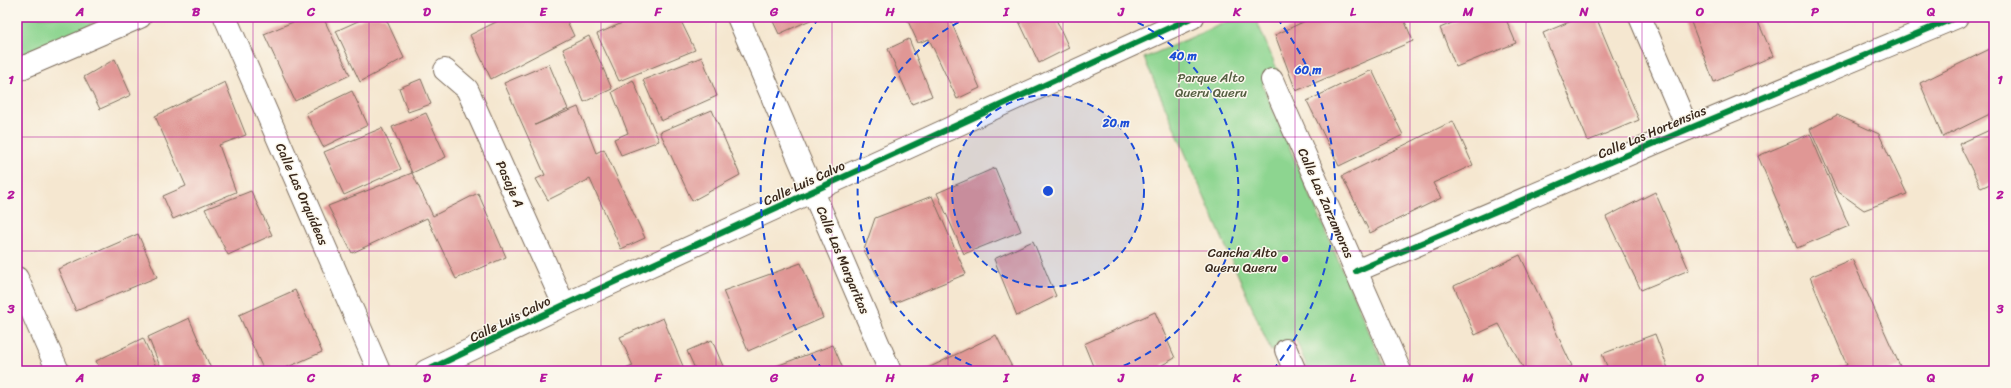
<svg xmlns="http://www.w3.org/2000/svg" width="2011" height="388" font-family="Sriracha,sans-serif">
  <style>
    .green { fill: #8dd590; stroke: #648057 }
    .building { fill: #e09795 }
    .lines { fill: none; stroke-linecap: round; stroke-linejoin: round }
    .street-casing { stroke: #7c6c5c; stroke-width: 24 }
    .street { stroke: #fff; stroke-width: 22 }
    .cycleway-casing { stroke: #fbf7ec; stroke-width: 8 }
    .cycleway { stroke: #00873e; stroke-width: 6 }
    .grid { fill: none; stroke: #b5179e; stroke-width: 1; stroke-opacity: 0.55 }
    .ring { fill: none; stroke: #1d4ed8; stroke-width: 2; stroke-dasharray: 7 5 }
    .poi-dot { fill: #b5179e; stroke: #fbf7ec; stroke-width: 1.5 }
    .labels { text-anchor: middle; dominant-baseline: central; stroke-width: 3; stroke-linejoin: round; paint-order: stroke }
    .park-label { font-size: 13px; fill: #545d40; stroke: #fbf7ec }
    .street-label { font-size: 13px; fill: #3b2a1e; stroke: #fbf7ec }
    .poi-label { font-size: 13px; fill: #3b2a1e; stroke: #fbf7ec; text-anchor: end }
    .centre { fill: #1d4ed8; stroke: #fbf7ec; stroke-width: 2 }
    .ring-label { font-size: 12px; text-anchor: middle; font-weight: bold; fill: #1d4ed8; stroke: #fbf7ec; stroke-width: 3; stroke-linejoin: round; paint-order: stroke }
    .neatline { fill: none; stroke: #b5179e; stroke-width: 1.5 }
    .grid-label { font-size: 13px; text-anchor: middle; font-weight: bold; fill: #b5179e }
  </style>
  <rect width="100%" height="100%" fill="#fbf7ec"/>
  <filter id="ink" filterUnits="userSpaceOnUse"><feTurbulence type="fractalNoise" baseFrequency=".025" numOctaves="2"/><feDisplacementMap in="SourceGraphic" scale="8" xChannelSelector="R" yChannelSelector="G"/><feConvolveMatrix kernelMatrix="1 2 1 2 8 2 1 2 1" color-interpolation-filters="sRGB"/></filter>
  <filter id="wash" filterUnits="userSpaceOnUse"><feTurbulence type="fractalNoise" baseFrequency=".012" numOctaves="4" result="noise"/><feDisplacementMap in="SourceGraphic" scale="16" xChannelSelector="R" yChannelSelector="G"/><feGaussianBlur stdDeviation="0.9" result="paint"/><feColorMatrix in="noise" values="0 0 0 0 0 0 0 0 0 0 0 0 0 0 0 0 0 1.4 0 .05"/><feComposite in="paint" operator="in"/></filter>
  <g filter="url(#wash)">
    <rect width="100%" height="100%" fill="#f5e7d0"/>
    <!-- green -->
    <g class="green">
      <polygon points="17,17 108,17 17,57"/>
      <polygon points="1238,17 1255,17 1280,76 1262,84 1386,371 1309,371 1296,340 1271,351 1144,58"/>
    </g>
    <g id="blocks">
      <!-- building -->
      <g class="building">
        <polygon points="305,17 323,17 350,75 295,101 264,34"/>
        <polygon points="367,17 385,17 404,58 360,82 336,31"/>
        <polygon points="506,17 565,17 574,36 491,79 470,35"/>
        <polygon points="636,17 679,17 695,50 619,81 597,34"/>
        <polygon points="771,17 817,17 779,34"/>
        <polygon points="912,17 949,17 980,88 957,99 929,39 918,43 907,19"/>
        <polygon points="1017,17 1055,17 1069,48 1039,63"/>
        <polygon points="1314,17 1403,17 1413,41 1296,91 1275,35"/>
        <polygon points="1414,17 1429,17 1416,22"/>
        <polygon points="1466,17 1505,17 1516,43 1456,67 1440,28"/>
        <polygon points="1581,17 1596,17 1639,120 1588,141 1543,33"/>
        <polygon points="1689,17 1756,17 1773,56 1714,82"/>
        <polygon points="589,36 612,89 584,102 563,49"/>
        <polygon points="909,39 932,96 912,104 888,49"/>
        <polygon points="1994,47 1994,112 1943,137 1920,83"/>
        <polygon points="702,57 717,96 661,121 643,80"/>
        <polygon points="115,59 131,95 100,109 84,77"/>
        <polygon points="549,64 568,109 535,125 578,107 596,153 604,149 645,238 621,249 590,179 548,200 536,179 545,175 504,83"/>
        <polygon points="1372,70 1403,135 1339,166 1307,101"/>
        <polygon points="421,79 431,104 408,112 399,88"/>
        <polygon points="633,80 659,141 621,155 614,139 628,133 612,92"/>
        <polygon points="225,82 246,135 219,145 236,192 173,219 163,196 186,186 155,116"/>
        <polygon points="352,91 368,125 323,147 306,113"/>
        <polygon points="712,110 740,175 692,201 660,132"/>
        <polygon points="426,113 446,157 412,173 392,127"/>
        <polygon points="1837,115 1879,134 1907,194 1864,210 1837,191 1810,129"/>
        <polygon points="1453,121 1473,165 1433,183 1441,198 1370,233 1342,176"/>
        <polygon points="382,128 401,169 344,195 324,152"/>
        <polygon points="1994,128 1994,182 1981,188 1959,144"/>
        <polygon points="1810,134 1849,226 1797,248 1758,156"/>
        <polygon points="995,168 1021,231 964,254 937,193"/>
        <polygon points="412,173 433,216 478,193 506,257 456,279 427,218 352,253 328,206"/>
        <polygon points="251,191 272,235 228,255 205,209"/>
        <polygon points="1655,192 1689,270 1641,290 1606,217"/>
        <polygon points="932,196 966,274 892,304 864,250 875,218"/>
        <polygon points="138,234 157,277 76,311 58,269"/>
        <polygon points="1033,241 1056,296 1017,316 994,259"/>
        <polygon points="1520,255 1572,366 1560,371 1525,371 1499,324 1475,335 1454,286"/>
        <polygon points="1852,259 1900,366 1888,371 1833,371 1847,365 1810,277"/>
        <polygon points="801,263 823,318 748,351 723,291"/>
        <polygon points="295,290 322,352 279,371 264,371 239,315"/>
        <polygon points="1155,312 1175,358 1162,365 1164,371 1095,371 1084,344"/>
        <polygon points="189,318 212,371 162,371 148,337"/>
        <polygon points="663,318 685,371 619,371 633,366 620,337"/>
        <polygon points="1655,334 1669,371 1609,371 1602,354"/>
        <polygon points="996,335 1014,371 922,371"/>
        <polygon points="143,338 158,371 101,371 96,361"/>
        <polygon points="712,340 725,371 696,371 687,351"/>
        <polygon points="833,345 844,371 763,371"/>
      </g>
    </g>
  </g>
  <g filter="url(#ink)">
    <use href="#blocks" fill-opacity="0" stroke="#7c6c5c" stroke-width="1"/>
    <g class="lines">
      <!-- street casing -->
      <g class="street-casing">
        <g id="street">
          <polyline points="225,17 379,371"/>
          <polyline points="738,17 890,371"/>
          <polyline points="1640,17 1688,129"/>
          <polyline points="17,70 140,17"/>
          <polyline points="445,70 467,89 564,305"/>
          <polyline points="1272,80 1400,371"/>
          <polyline points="1356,271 1688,129 1957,17"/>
          <polyline points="17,278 58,371"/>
          <polyline points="1286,350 1295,371"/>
          <polyline points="426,371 564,305 1193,17"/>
        </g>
      </g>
      <!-- street -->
      <use href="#street" class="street"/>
      <!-- cycleway casing -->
      <g class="cycleway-casing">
        <g id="cycleway">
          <polyline points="1356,271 1688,129 1957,17"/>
          <polyline points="426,371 564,305 1193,17"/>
        </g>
      </g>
      <!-- cycleway -->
      <use href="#cycleway" class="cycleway"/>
    </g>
  </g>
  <!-- grid -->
  <path class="grid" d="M138 17V371M253 17V371M369 17V371M485 17V371M601 17V371M716 17V371M832 17V371M948 17V371M1063 17V371M1179 17V371M1295 17V371M1410 17V371M1526 17V371M1642 17V371M1758 17V371M1873 17V371M17 137H1994M17 251H1994"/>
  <!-- distance rings -->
  <circle cx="1048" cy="191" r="96" fill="#1d4ed8" fill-opacity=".12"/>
  <g class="ring">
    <circle cx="1048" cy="191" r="96"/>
    <path d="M983 370A191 191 0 0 1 969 17M1127 17A191 191 0 0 1 1113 370"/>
    <path d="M823 370A287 287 0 0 1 819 18M1277 18A287 287 0 0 1 1273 370"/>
  </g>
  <!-- markers -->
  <circle class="poi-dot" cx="1285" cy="259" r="4"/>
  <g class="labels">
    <!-- park labels -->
    <g class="park-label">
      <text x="1211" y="77">Parque Alto<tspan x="1211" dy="15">Queru Queru</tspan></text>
    </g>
    <!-- street labels -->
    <g class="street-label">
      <text transform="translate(1652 132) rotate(-23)">Calle Las Hortensias</text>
      <text transform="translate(804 183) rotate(-25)">Calle Luis Calvo</text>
      <text transform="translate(510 184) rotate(66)">Pasaje A</text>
      <text transform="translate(302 194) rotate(66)">Calle Las Orquídeas</text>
      <text transform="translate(1326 203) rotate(66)">Calle Las Zarzamoras</text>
      <text transform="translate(843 260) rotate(67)">Calle Las Margaritas</text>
      <text transform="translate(510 319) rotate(-26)">Calle Luis Calvo</text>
    </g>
    <!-- poi labels -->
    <g class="poi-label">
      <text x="1277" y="252">Cancha Alto<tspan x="1277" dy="15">Queru Queru</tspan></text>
    </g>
  </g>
  <circle cx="1048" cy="191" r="6" class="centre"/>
  <g class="ring-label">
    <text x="1183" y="60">40 m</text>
    <text x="1308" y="74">60 m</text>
    <text x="1116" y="127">20 m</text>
  </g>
  <!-- margin -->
  <rect width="2011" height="388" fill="none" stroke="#fbf7ec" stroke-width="44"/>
  <rect x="22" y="22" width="1967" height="344" class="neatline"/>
  <g class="grid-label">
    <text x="80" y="16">A</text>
    <text x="196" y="16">B</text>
    <text x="311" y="16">C</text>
    <text x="427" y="16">D</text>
    <text x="543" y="16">E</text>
    <text x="658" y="16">F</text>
    <text x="774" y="16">G</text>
    <text x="890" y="16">H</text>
    <text x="1006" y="16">I</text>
    <text x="1121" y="16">J</text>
    <text x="1237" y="16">K</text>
    <text x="1353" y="16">L</text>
    <text x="1468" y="16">M</text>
    <text x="1584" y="16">N</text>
    <text x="1700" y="16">O</text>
    <text x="1815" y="16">P</text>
    <text x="1931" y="16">Q</text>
    <text x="11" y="84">1</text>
    <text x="2000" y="84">1</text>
    <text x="11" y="199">2</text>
    <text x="2000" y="199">2</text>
    <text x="11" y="313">3</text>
    <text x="2000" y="313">3</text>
    <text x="80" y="382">A</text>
    <text x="196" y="382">B</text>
    <text x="311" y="382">C</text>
    <text x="427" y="382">D</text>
    <text x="543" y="382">E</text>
    <text x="658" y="382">F</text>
    <text x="774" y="382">G</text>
    <text x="890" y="382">H</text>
    <text x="1006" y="382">I</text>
    <text x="1121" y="382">J</text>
    <text x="1237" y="382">K</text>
    <text x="1353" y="382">L</text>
    <text x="1468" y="382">M</text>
    <text x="1584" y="382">N</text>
    <text x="1700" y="382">O</text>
    <text x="1815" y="382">P</text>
    <text x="1931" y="382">Q</text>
  </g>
</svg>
